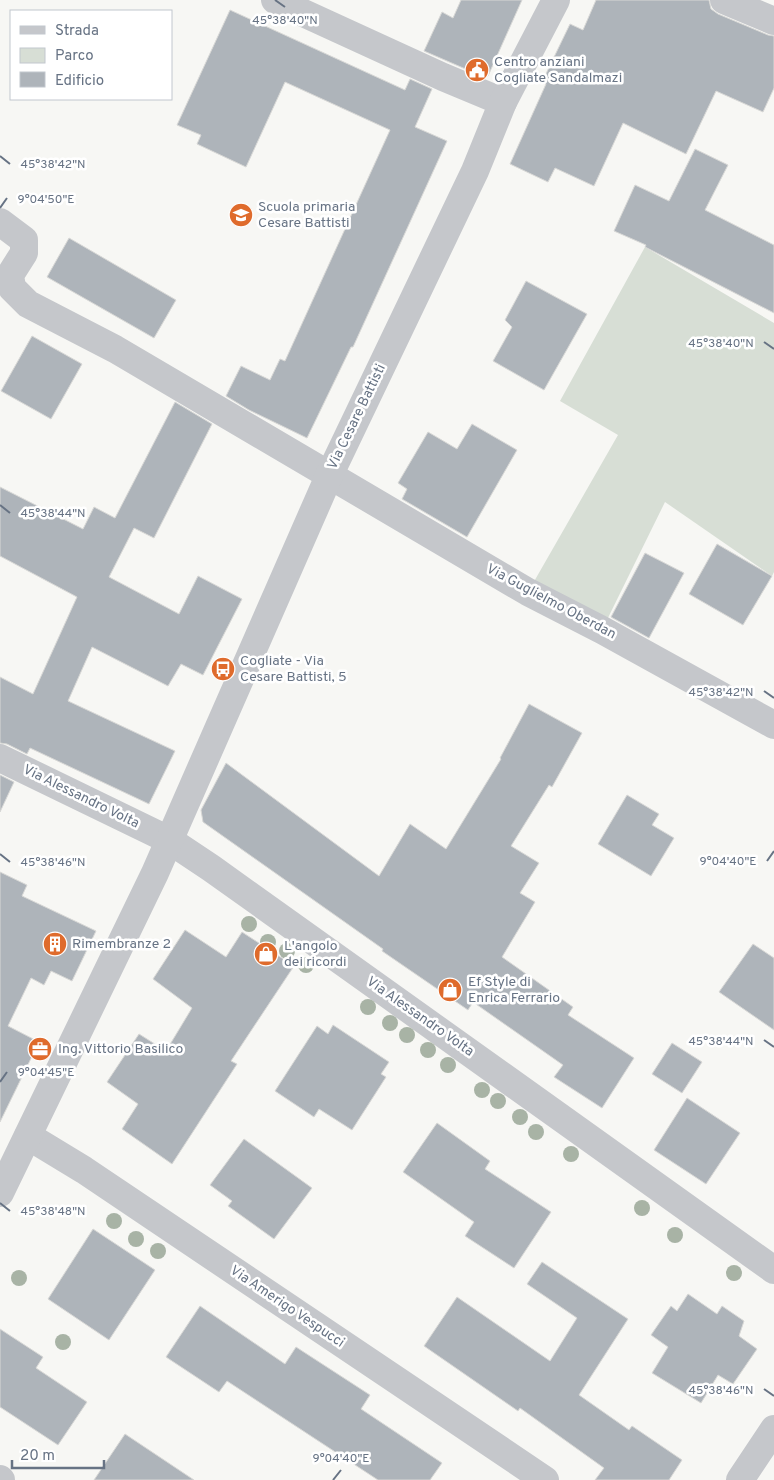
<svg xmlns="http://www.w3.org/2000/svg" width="774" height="1480" font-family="Overpass,sans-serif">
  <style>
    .green { fill: #d7ded5 }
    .building { fill: #aeb4ba; stroke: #d8d8d6 }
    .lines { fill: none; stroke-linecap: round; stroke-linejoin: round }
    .minor { stroke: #c5c7cb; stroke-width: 28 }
    .tree { fill: #a8b3a5 }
    .ticks { fill: none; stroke: #677384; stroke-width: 2 }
    .labels { text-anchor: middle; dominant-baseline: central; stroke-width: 5; stroke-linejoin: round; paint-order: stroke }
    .poi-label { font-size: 14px; fill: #677384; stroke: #fff; text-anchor: start }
    .street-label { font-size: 14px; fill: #677384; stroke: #fff }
    .ticks-label { font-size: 12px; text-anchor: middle; fill: #677384; stroke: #fff; stroke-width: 5; stroke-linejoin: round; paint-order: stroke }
  </style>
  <rect width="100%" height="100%" fill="#f7f7f4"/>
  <!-- green -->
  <polygon class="green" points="645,247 774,323 774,572 772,576 665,502 602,630 528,592 618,435 560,401"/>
  <!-- building -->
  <g class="building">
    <polygon points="461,0 522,0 488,76 484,77 424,51 442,12 453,18"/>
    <polygon points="596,0 709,0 711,9 718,14 768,35 774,36 774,88 763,112 716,91 686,154 623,123 594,186 555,168 548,182 510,164 546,84 542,82 570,24 583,30"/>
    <polygon points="230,10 405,90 410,79 432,89 415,127 447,141 353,347 351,347 307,438 249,410 226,396 241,366 270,380 280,359 285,361 390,130 285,82 246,167 197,144 201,135 177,125"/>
    <polygon points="695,149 728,165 705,210 774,245 774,313 645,247 646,245 614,231 635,185 669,201"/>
    <polygon points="69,238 176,300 154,338 47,277"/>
    <polygon points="526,281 587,314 544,390 493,361 512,327 505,320"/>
    <polygon points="32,336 82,364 51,419 1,391"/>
    <polygon points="175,402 212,424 154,538 134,528 109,577 179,614 198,576 242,599 203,675 181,664 168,686 92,647 68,701 175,751 149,804 30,748 27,754 7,744 0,743 0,677 33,694 77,597 0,556 0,487 83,529 94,507 115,518"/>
    <polygon points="472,424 517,450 467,537 402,499 407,489 398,483 428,432 457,449"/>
    <polygon points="717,544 772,576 743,625 689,594"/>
    <polygon points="645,553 684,573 649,638 611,617"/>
    <polygon points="529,704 582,733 552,787 549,785 511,846 539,863 520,893 535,902 502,957 573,1007 568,1015 634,1058 602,1108 554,1077 563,1065 473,1002 468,1010 382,951 383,949 203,822 201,810 226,763 379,876 410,824 446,849 501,759 500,758"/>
    <polygon points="0,775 14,782 0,812"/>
    <polygon points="627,795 659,814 652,825 674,838 651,876 598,844"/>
    <polygon points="0,872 27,885 22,896 96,931 72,981 51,971 44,985 31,978 8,1026 39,1042 0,1122"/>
    <polygon points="185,930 226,957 242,932 294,966 231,1061 237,1064 172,1164 122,1129 138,1104 107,1082 139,1034 166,1051 192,1008 153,979"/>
    <polygon points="753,944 774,958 774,1030 719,992"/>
    <polygon points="333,1025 389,1062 381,1074 386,1077 352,1130 319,1109 314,1117 275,1091 317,1026 328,1034"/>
    <polygon points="672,1043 702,1062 682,1093 652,1074"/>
    <polygon points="687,1098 740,1133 706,1184 654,1150"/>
    <polygon points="437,1123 490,1161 485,1169 551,1212 514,1268 465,1236 474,1222 403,1172"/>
    <polygon points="244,1139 312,1188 274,1239 228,1206 232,1201 210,1185"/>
    <polygon points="93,1229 155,1270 109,1340 48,1299"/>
    <polygon points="542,1262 628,1319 579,1395 629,1430 632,1426 682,1460 669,1480 595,1480 604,1468 520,1408 518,1411 424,1346 457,1297 550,1361 577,1318 527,1284"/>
    <polygon points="688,1294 717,1314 722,1306 744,1321 739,1336 757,1349 733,1384 718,1375 701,1403 652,1373 668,1347 651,1335 671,1306 677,1311"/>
    <polygon points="200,1306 285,1364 296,1347 370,1395 361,1409 442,1463 430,1480 378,1480 227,1381 219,1392 166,1357"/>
    <polygon points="0,1329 43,1357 36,1368 87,1402 58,1445 0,1407"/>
    <polygon points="125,1434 194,1480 94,1480"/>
  </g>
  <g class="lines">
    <!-- minor -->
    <g class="minor">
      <polyline points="275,0 443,77 503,102"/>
      <polyline points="724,0 774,21"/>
      <polyline points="0,222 24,240 24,253 10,275 12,288 28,304 115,349 528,592 602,630 774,725"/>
      <polyline points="0,758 169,840 211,868 774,1270"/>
      <polyline points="28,1136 84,1170 545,1480"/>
      <polyline points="0,1193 155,873 329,476 475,171 503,102 556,0"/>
      <polyline points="0,1479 1,1480"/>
      <polyline points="740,1480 774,1429"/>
    </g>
  </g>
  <!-- trees -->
  <g class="tree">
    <circle cx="249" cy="924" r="8"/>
    <circle cx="268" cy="942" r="8"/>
    <circle cx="287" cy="951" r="8"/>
    <circle cx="306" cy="965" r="8"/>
    <circle cx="368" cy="1007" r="8"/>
    <circle cx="390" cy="1023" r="8"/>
    <circle cx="407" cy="1035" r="8"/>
    <circle cx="428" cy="1050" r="8"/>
    <circle cx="448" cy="1065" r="8"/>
    <circle cx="482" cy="1090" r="8"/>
    <circle cx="498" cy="1101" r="8"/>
    <circle cx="520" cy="1117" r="8"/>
    <circle cx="536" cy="1132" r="8"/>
    <circle cx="571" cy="1154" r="8"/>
    <circle cx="642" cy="1208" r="8"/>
    <circle cx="114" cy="1221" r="8"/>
    <circle cx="675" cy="1235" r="8"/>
    <circle cx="136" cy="1239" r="8"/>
    <circle cx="158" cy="1251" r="8"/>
    <circle cx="734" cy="1273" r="8"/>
    <circle cx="19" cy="1278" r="8"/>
    <circle cx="63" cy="1342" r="8"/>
  </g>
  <!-- ticks -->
  <path class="ticks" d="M275 0 285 7M0 156 10 164M0 208 7 198M764 342 774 349M0 505 10 513M764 691 774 698M0 854 10 862M767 861 774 851M764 1040 774 1047M0 1082 7 1072M0 1203 10 1211M764 1389 774 1396M333 1480 341 1470"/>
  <!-- icons -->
  <defs>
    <g id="civic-disc" transform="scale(1.25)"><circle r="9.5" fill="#df6b2c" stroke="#fff"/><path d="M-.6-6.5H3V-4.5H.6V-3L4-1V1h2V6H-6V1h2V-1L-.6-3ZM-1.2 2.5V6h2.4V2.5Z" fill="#fff"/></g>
    <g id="school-disc" transform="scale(1.25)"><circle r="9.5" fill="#df6b2c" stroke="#fff"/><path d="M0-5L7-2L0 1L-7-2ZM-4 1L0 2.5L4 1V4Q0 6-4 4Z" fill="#fff"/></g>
    <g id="bus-disc" transform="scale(1.25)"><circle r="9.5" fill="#df6b2c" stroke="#fff"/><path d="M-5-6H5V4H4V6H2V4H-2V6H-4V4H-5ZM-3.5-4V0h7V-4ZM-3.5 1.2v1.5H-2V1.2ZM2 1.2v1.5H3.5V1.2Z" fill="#fff"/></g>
    <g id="building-disc" transform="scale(1.25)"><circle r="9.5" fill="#df6b2c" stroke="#fff"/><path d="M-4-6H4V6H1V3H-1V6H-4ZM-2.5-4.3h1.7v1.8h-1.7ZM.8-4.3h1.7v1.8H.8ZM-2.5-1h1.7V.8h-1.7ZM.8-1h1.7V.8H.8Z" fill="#fff"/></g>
    <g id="shop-disc" transform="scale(1.25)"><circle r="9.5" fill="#df6b2c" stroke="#fff"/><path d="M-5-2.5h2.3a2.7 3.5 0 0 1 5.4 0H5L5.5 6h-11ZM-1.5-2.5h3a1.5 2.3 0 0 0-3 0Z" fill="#fff"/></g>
    <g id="office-disc" transform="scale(1.25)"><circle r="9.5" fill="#df6b2c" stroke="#fff"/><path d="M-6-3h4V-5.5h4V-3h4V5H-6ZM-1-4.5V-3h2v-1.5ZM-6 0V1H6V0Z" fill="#fff"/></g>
  </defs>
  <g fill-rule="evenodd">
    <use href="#civic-disc" x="477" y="70"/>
    <use href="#school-disc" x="241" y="215"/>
    <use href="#bus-disc" x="223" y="669"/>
    <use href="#building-disc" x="55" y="944"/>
    <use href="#shop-disc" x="266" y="954"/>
    <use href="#shop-disc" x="450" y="990"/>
    <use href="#office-disc" x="40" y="1049"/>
  </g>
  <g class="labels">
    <!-- poi labels -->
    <g class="poi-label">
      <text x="494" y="62">Centro anziani<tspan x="494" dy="16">Cogliate Sandalmazi</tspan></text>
      <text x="258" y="207">Scuola primaria<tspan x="258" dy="16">Cesare Battisti</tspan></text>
      <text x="240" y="661">Cogliate - Via<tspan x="240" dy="16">Cesare Battisti, 5</tspan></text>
      <text x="72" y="944">Rimembranze 2</text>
      <text x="284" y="946">L'angolo<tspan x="284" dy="16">dei ricordi</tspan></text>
      <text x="468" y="982">Ef Style di<tspan x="468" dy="16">Enrica Ferrario</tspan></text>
      <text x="58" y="1049">Ing. Vittorio Basilico</text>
    </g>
    <!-- street labels -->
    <g class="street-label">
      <text transform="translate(357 417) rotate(-64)">Via Cesare Battisti</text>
      <text transform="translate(551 602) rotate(28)">Via Guglielmo Oberdan</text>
      <text transform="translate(81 797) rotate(26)">Via Alessandro Volta</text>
      <text transform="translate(420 1017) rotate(35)">Via Alessandro Volta</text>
      <text transform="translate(287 1307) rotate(34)">Via Amerigo Vespucci</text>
    </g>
  </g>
  <g class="ticks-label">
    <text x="285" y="24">45°38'40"N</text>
    <text x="53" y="168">45°38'42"N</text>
    <text x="46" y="203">9°04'50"E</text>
    <text x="721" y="347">45°38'40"N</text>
    <text x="53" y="517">45°38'44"N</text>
    <text x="721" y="696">45°38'42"N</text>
    <text x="728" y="865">9°04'40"E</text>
    <text x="53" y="866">45°38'46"N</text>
    <text x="721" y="1045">45°38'44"N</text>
    <text x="46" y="1076">9°04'45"E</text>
    <text x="53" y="1215">45°38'48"N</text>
    <text x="721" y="1394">45°38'46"N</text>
    <text x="341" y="1462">9°04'40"E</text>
  </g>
  <!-- legend -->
  <rect x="10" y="10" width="162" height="90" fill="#ffffff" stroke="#c2c7ce"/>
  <rect x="20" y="26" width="25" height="8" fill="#c5c7cb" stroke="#c2c7ce"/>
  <text x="55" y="35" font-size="15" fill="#677384">Strada</text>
  <rect x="20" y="48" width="25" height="15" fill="#d7ded5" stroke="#c2c7ce"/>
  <text x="55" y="60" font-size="15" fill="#677384">Parco</text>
  <rect x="20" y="72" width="25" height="15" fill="#aeb4ba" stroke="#c2c7ce"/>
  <text x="55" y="85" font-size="15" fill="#677384">Edificio</text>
  <!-- scale -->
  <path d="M12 1460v8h92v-8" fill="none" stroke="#677384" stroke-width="2.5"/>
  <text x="20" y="1460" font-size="15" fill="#677384" stroke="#ffffff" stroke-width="4" paint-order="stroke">20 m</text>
</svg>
